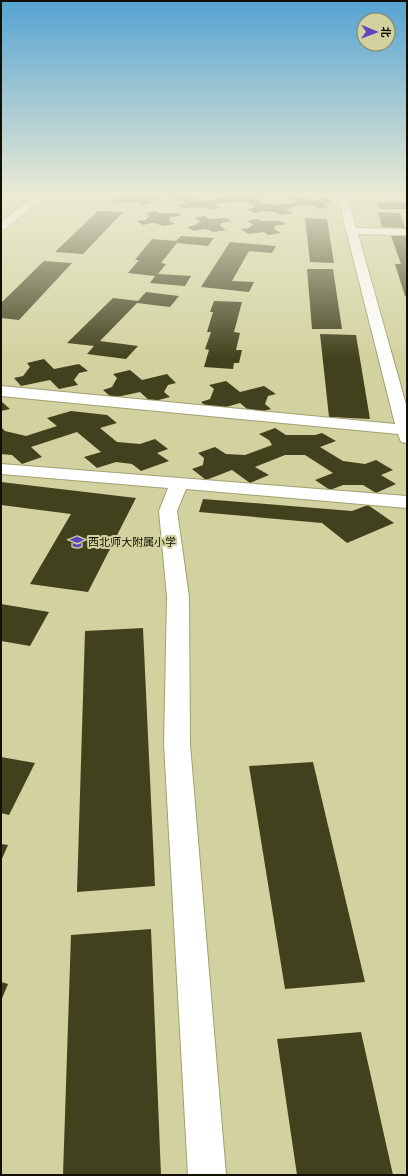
<svg xmlns="http://www.w3.org/2000/svg" width="408" height="1176" font-family="'PT Sans','Noto Sans SC',sans-serif">
  <style>
    .building { fill: #42411d }
    .lines { fill: none; stroke-linecap: round; stroke-linejoin: round }
    .minor-casing { stroke: #a1a170; stroke-width: 2 }
    .tertiary-casing { stroke: #a1a170; stroke-width: 2 }
    .minor { fill: #fff; fill-rule: evenodd }
    .tertiary { fill: #fff; fill-rule: evenodd }
    .labels { text-anchor: middle; dominant-baseline: central; stroke-width: 4; stroke-linejoin: round; paint-order: stroke }
    .poi-label { font-size: 11px; fill: #111001; stroke: #d2d2a0; text-anchor: start }
  </style>
  <rect width="100%" height="100%" fill="#d2d2a0"/>
  <!-- building -->
  <g class="building">
    <polygon points="122,194 141,196 157,194 187,194 198,200 208,200 230,197 224,194 249,195 259,194 265,197 254,199 266,204 278,205 297,202 289,198 300,197 305,199 315,200 325,198 333,202 325,203 325,205 329,207 319,209 314,206 303,205 289,208 287,210 293,213 281,215 275,212 263,211 254,213 247,209 255,208 254,205 246,202 236,201 213,204 220,208 209,210 205,207 183,208 177,205 186,204 186,202 178,197 169,196 148,200 154,203 142,205 137,202 130,202 117,203 112,200 118,199 121,197 117,195"/>
    <polygon points="377,202 407,202 407,209 379,209"/>
    <polygon points="98,211 123,212 83,254 55,252"/>
    <polygon points="156,211 160,213 177,213 182,216 171,217 169,221 175,224 162,226 158,224 152,223 143,225 137,221 145,220 150,216 145,213"/>
    <polygon points="378,212 400,213 405,228 382,227"/>
    <polygon points="205,216 209,219 226,218 232,221 221,223 220,226 226,230 213,232 209,230 203,229 194,231 187,227 196,225 200,221 194,218"/>
    <polygon points="305,218 327,219 334,263 310,262"/>
    <polygon points="257,219 262,221 279,221 286,224 275,226 274,229 281,233 268,235 264,232 248,234 241,229 249,228 253,224 247,221"/>
    <polygon points="181,236 214,238 208,246 177,243 161,263 166,264 158,274 191,276 185,286 150,283 155,276 128,273 139,260 135,260 152,239 176,241"/>
    <polygon points="391,236 407,236 407,297 405,296 395,264 401,264"/>
    <polygon points="230,242 276,246 272,253 249,251 232,281 254,282 249,292 201,287"/>
    <polygon points="44,261 72,263 19,320 1,318 1,303"/>
    <polygon points="307,269 333,269 342,329 312,329"/>
    <polygon points="146,292 179,296 170,307 137,303 100,341 138,346 126,359 87,354 94,346 67,343 113,298 138,301"/>
    <polygon points="214,301 242,302 234,332 240,333 236,350 242,350 239,363 234,363 233,369 204,367 209,350 205,349 211,332 207,332 213,312 210,312"/>
    <polygon points="320,334 356,335 370,419 329,417"/>
    <polygon points="44,359 54,369 79,364 88,371 79,373 74,380 78,385 59,389 50,380 21,386 14,378 23,376 30,367 27,363"/>
    <polygon points="130,370 142,380 167,374 176,383 168,385 164,392 170,397 151,402 140,392 112,398 103,390 112,387 117,378 113,374"/>
    <polygon points="226,381 240,392 264,386 276,394 268,396 265,404 271,409 253,414 240,403 212,411 201,402 210,399 214,389 209,385"/>
    <polygon points="1,401 10,409 1,411"/>
    <polygon points="71,411 107,415 117,423 100,428 117,442 140,444 155,439 168,449 157,453 169,461 141,471 132,464 116,462 97,468 84,457 101,452 77,432 31,447 42,457 22,464 12,455 1,454 1,427 5,431 26,436 57,426 47,418"/>
    <polygon points="275,428 286,435 315,435 322,433 336,441 320,447 343,461 365,464 376,460 393,470 381,475 396,484 376,493 363,485 343,485 330,490 315,480 333,473 305,455 285,455 255,467 269,475 250,483 232,470 206,480 192,469 203,465 204,458 198,453 215,447 226,454 245,455 272,445 269,440 259,434"/>
    <polygon points="1,482 136,498 88,592 30,584 71,514 1,505"/>
    <polygon points="203,499 352,511 368,505 394,523 347,543 322,523 199,512"/>
    <polygon points="1,604 49,612 30,646 1,641"/>
    <polygon points="143,628 155,886 77,892 85,631"/>
    <polygon points="1,757 35,763 9,815 1,813"/>
    <polygon points="313,762 365,982 285,989 249,766"/>
    <polygon points="1,844 8,845 1,861"/>
    <polygon points="151,929 161,1175 63,1175 71,935"/>
    <polygon points="1,982 8,984 1,1001"/>
    <polygon points="361,1032 393,1175 297,1175 277,1039"/>
  </g>
  <g class="lines">
    <!-- minor casing -->
    <g class="minor-casing">
      <g id="minor">
        <polygon points="337,194 347,194 356,228 407,229 407,235 358,234 407,408 407,443 401,442 398,434 1,396 1,386 395,424"/>
        <polygon points="1,464 407,496 407,508 186,489 177,511 189,597 190,744 226,1175 188,1175 164,744 167,597 159,511 168,488 1,474"/>
      </g>
    </g>
    <!-- tertiary casing -->
    <g class="tertiary-casing">
      <g id="tertiary">
        <polygon points="36,194 47,194 5,229 1,230 1,222"/>
        <polygon points="339,194 407,195 407,201 344,197"/>
      </g>
    </g>
    <!-- minor -->
    <use href="#minor" class="minor"/>
    <!-- tertiary -->
    <use href="#tertiary" class="tertiary"/>
  </g>
  <!-- sky -->
  <linearGradient id="sky" x2="0" y2="1"><stop stop-color="#55a3d2"/><stop offset="0.54" stop-color="#ebebd4"/><stop offset="1" stop-color="#ebebd4" stop-opacity="0"/></linearGradient>
  <rect width="408" height="359" fill="url(#sky)"/>
  <!-- icons -->
  <defs>
    <g id="school-bare" transform="scale(1.08)"><path d="M0-5L7-2L0 1L-7-2ZM-4 1L0 2.5L4 1V4Q0 6-4 4Z" fill="#5f45bd" stroke="#d2d2a0" stroke-width="2.5" paint-order="stroke"/></g>
  </defs>
  <g fill-rule="evenodd">
    <use href="#school-bare" x="77" y="542"/>
  </g>
  <g class="labels">
    <!-- poi labels -->
    <g class="poi-label">
      <text x="88" y="542">西北师大附属小学</text>
    </g>
  </g>
  <!-- border -->
  <rect width="408" height="1176" fill="none" stroke="#111001" stroke-width="4"/>
  <!-- north arrow -->
  <g transform="translate(376 32) rotate(91)"><circle r="19" fill="#d2d2a0" stroke="#858460"/>
  <path d="M0-3L7 15L0 10L-7 15Z" fill="#5f45bd"/>
  <text y="-6" font-size="11" font-weight="bold" text-anchor="middle" fill="#111001">北</text>
  </g>
</svg>
